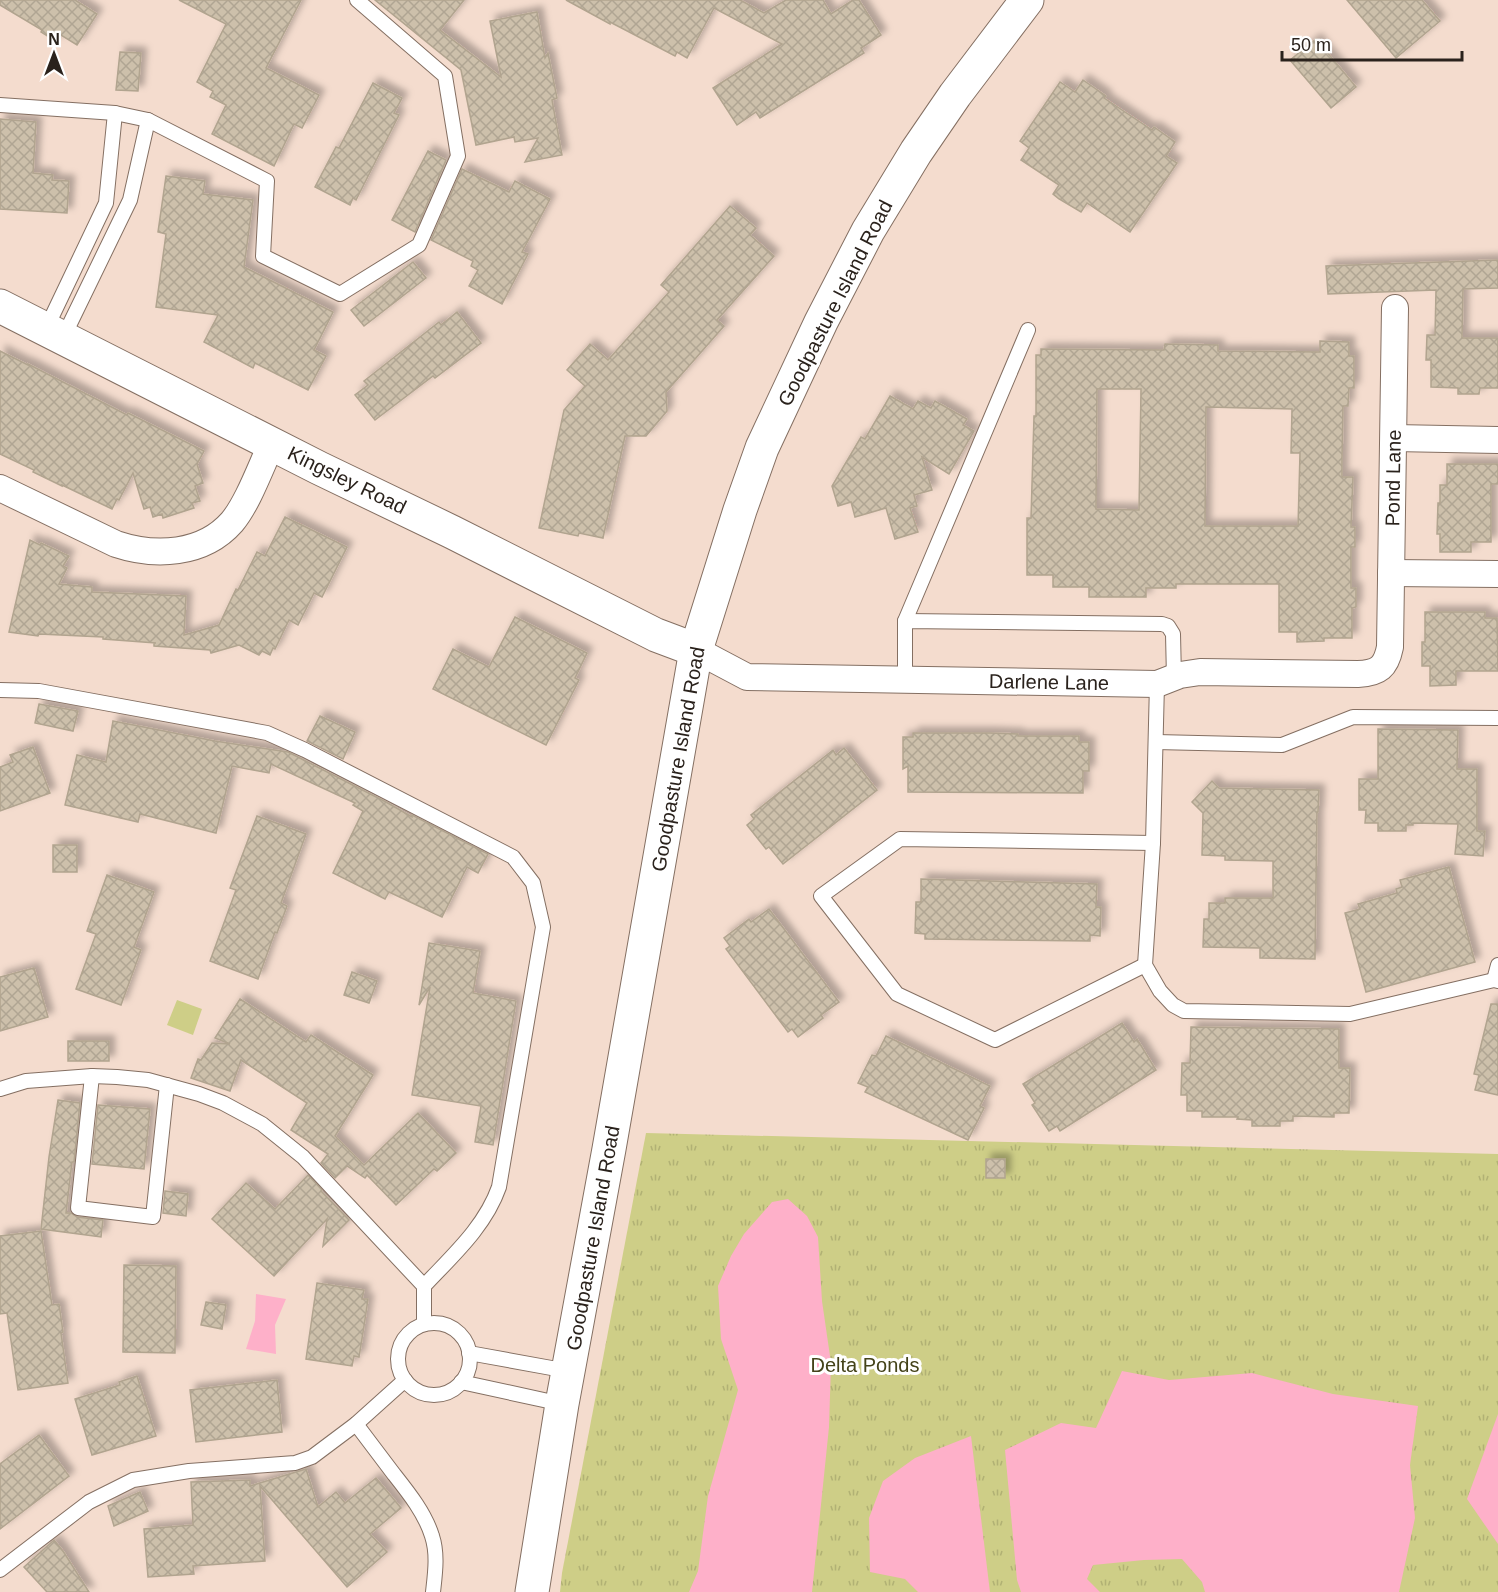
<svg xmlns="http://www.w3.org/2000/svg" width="1498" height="1592" font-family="Arial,sans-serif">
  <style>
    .grass { fill: url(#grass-tufts) }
    .pitch { fill: #cece87 }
    .water { fill: #feb0c9 }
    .building { fill: url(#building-cross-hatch); stroke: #b1a48f; stroke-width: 1.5; fill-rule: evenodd; filter: url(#shadow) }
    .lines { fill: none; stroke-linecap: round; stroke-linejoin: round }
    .service-casing { stroke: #846f62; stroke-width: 16 }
    .minor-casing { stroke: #846f62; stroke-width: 28 }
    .tertiary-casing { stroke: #846f62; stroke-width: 35 }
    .secondary-casing { stroke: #846f62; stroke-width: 35 }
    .service { stroke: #fff; stroke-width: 14 }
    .minor { stroke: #fff; stroke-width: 26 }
    .tertiary { stroke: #fff; stroke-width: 33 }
    .secondary { stroke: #fff; stroke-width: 33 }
    .labels { text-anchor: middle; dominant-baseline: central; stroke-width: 6; stroke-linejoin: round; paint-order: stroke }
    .street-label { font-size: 20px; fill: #2a221c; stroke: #fff }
    .park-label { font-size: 20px; fill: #44431a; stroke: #fff }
  </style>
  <defs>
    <pattern id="grass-tufts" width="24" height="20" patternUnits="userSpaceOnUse" patternTransform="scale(1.5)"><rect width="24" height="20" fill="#cece87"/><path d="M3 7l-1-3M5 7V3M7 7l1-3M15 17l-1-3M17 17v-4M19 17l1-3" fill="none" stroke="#b1b174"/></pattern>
    <pattern id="building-cross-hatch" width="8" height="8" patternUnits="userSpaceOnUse" patternTransform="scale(1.5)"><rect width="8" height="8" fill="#cdc0ab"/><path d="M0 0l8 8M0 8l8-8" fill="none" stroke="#b0a593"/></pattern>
    <filter id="shadow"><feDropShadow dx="5.5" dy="-5.5" stdDeviation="3" flood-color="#0004"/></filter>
  </defs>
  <rect width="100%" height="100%" fill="#f4dcce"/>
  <!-- grass -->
  <polygon class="grass" points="646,1133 1498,1154 1498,1592 560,1592 562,1573"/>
  <!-- pitch -->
  <polygon class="pitch" points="177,1000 202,1009 193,1035 167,1025"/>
  <!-- water -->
  <g class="water">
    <polygon points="788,1199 807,1216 818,1237 822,1301 831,1363 829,1427 812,1592 689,1592 698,1571 708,1496 738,1390 721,1339 718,1286 731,1256 744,1234 772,1202"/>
    <polygon points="256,1294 286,1299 275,1325 276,1354 246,1349 255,1321"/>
    <polygon points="1122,1371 1169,1380 1252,1373 1333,1394 1418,1406 1410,1465 1415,1518 1399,1592 1205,1592 1202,1582 1182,1559 1144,1560 1093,1565 1087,1579 1100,1592 1021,1592 1017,1580 1005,1450 1061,1423 1096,1428"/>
    <polygon points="1498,1414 1498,1544 1467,1499"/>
    <polygon points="971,1436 990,1592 918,1592 905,1579 870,1572 869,1518 883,1481 915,1458"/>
  </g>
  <!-- building -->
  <g class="building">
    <polygon points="0,0 75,0 97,14 77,45 61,35 57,42 41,32 42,30 0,5"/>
    <polygon points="179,0 301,0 266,68 319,95 302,128 294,124 274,166 212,134 226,105 210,97 213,91 197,82 226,24"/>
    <polygon points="375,0 464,0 440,30 501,77 490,21 537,12 545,58 548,53 557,98 552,100 562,155 525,162 538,138 515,142 514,137 476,145 461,70"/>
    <polygon points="566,0 740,0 764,13 786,0 823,0 831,14 853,0 859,0 881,35 861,48 864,53 760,118 756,112 737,125 713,88 782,44 714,8 687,58 677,52 675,56 610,22 610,24"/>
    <polygon points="1347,0 1422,0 1440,21 1396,58"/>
    <polygon points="1316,39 1356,87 1331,108 1290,60"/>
    <polygon points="120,52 141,53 138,91 116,90"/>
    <polygon points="1083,80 1106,96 1104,98 1152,130 1154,127 1175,142 1166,156 1177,163 1130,232 1087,203 1081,212 1059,199 1053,194 1059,185 1021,160 1029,148 1020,141 1060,82 1075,92"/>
    <polygon points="373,83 402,98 394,113 399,115 356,200 353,198 350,205 315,187 336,147 339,148"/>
    <polygon points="0,119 36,122 33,173 53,175 52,180 69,181 67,213 0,209"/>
    <polygon points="428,151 446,160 415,232 392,220"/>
    <polygon points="462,169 509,192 515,181 550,199 522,252 528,254 502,304 469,286 478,270 471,266 473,261 431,240"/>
    <polygon points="166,176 205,181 203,194 253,200 244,267 333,312 314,350 326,356 308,390 255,363 253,368 204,342 218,315 156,307 166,234 158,232"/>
    <polygon points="730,206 756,228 750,235 774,256 717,320 724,326 666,392 667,411 646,436 625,436 603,538 579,533 578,536 539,528 564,410 585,386 567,370 590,344 608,360 669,292 661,285"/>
    <polygon points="1498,260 1498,288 1463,289 1462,338 1498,338 1498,388 1480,388 1479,394 1458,394 1458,388 1431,387 1431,360 1426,360 1427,335 1435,335 1436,290 1328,294 1326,266"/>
    <polygon points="413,262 426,278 364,326 351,310"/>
    <polygon points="457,312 481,343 435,378 433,376 375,420 355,395 368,385 364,381 439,322 441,325"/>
    <path d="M1320 341 1349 342V356H1354V388H1349L1348 406H1343L1342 458V477H1353L1351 527H1355V547H1351V588H1356V607L1352 608V638H1324V641L1297 642V632H1279V584H1176V588H1146V597H1089V587H1053V575H1027V518H1031L1034 416H1036V355H1041V349L1164 350 1165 344 1218 345V351L1320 352ZM1097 389H1141L1139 510 1096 509ZM1206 407 1292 409 1291 453H1300L1298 526H1205Z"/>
    <polygon points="0,351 28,365 28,364 127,415 128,413 204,451 197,464 203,483 195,486 200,501 192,503 194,508 163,518 162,514 153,517 150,507 144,509 133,473 119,500 117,499 112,509 62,485 62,486 33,472 34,470 0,454"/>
    <polygon points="890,396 913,409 918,401 931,408 935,401 967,419 963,425 974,431 949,474 922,457 932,490 914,495 917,506 910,508 918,532 895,539 886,508 855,517 851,502 838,506 832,486 861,437 865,439"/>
    <polygon points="1447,464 1498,464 1498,484 1491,484 1491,542 1471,542 1471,552 1440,552 1440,534 1437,534 1438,503 1440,503 1440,485 1447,485"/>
    <polygon points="285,517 347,547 322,597 314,593 298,625 289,620 275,649 273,648 270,655 262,651 259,655 239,645 211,653 210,650 154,646 154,643 156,643 103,639 103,637 39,634 38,636 9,632 30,540 40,545 41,543 69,556 63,566 67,568 59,584 92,587 92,592 186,596 184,635 219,625 236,589 238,590 257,552 265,556"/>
    <polygon points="1425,612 1485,612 1485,618 1497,618 1498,671 1456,671 1456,685 1430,686 1430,666 1422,666 1422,642 1425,642"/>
    <polygon points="515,617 587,653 575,678 579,680 546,745 433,689 453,649 489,667"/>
    <polygon points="39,704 78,711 73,731 35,723"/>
    <polygon points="320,716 355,732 343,759 307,741"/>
    <polygon points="113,721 215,741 288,752 386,802 412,817 412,815 488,854 478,873 467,867 442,917 389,892 385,899 333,873 363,811 353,805 355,803 271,764 269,773 232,766 216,833 140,814 138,822 65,805 77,755 106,762"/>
    <polygon points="1378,729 1458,730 1457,769 1477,769 1477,831 1485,831 1483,856 1455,854 1458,824 1413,823 1413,825 1406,825 1406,831 1378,831 1378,823 1365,823 1366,810 1359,810 1359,779 1378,779"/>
    <polygon points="913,733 990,733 1018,734 1018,736 1079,736 1079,742 1089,742 1089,771 1083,771 1083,793 908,792 908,766 903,769 903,737 913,737"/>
    <polygon points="33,747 50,793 0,811 0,767 13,762 10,755"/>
    <polygon points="844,748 877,790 783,864 769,847 766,849 747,825 754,819 751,815 833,750 836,755"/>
    <polygon points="1212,781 1219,788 1319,790 1318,812 1317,812 1315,959 1260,958 1260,948 1203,947 1204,919 1209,919 1209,903 1225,903 1225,898 1273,898 1273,861 1225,860 1225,856 1202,855 1203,813 1192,802"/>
    <polygon points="257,816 306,834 281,903 287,906 277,933 275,932 258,979 210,961 236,890 230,888"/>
    <rect x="53" y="845" width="24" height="27"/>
    <polygon points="1449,867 1475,962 1366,992 1345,913 1360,909 1358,904 1397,893 1396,889 1402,887 1400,880"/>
    <polygon points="107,875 154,892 134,947 141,950 121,1005 76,989 96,934 87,931"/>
    <polygon points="921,879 1097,884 1096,907 1101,907 1100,936 1090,935 1090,941 925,939 925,934 915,933 916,902 921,902"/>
    <polygon points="769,909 839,1002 821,1015 823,1018 798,1037 792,1029 788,1032 726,949 730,946 724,938 749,919 751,922"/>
    <polygon points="429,943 480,951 473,993 516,1001 493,1145 475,1142 481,1106 412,1095 430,987 419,1005"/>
    <polygon points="34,968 48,1017 0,1031 0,977"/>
    <polygon points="352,972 377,981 369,1003 344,995"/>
    <polygon points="240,999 306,1042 311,1035 373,1075 335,1136 364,1165 418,1113 456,1153 437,1171 434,1169 396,1205 367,1175 365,1178 347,1166 335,1178 321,1163 328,1154 291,1130 307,1103 241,1060 230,1091 191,1078 198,1059 201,1060 212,1043 230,1044 215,1038"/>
    <polygon points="1491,1004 1498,1004 1498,1095 1475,1090 1479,1075 1474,1074"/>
    <polygon points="1122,1023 1134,1042 1137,1039 1156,1070 1060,1131 1057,1126 1049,1131 1032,1105 1035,1103 1023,1084"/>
    <polygon points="1191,1027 1339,1029 1339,1068 1350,1068 1349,1113 1334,1113 1334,1117 1293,1116 1293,1121 1280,1121 1280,1126 1252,1126 1252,1120 1237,1119 1238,1117 1202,1117 1202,1111 1187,1111 1187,1095 1181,1095 1182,1063 1190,1063"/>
    <polygon points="886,1036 990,1086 980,1106 984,1108 968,1140 865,1092 868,1087 858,1083 872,1055 876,1056"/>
    <rect x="68" y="1041" width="41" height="20"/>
    <polygon points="58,1100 80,1103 74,1162 72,1162 66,1213 71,1213 77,1217 103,1220 101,1237 41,1229 49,1157"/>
    <polygon points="98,1105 150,1109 144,1169 92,1164"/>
    <rect x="986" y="1159" width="19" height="19"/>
    <polygon points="308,1175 322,1190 321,1191 349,1220 323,1246 327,1219 274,1276 212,1219 246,1183 275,1209"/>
    <polygon points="165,1191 188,1194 186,1216 163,1213"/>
    <polygon points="41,1231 52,1305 59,1304 63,1332 61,1333 68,1383 18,1390 7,1313 0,1314 0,1236"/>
    <polygon points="124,1265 176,1266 175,1353 123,1352"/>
    <polygon points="317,1283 364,1290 362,1299 368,1299 364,1326 359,1357 354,1356 352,1366 306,1359"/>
    <polygon points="206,1302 226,1305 222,1329 201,1325"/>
    <polygon points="137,1376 156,1436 92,1455 75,1399 120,1385 119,1382"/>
    <polygon points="277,1380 282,1432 196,1442 190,1390"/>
    <polygon points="39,1435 69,1476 0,1529 0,1464"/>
    <polygon points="306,1469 318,1507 336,1492 345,1503 376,1478 401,1508 370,1534 387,1552 347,1587 260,1486 265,1561 193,1566 194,1574 148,1577 144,1529 193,1525 191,1482 250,1480 250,1486"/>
    <polygon points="140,1492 148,1511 114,1526 108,1506"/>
    <polygon points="54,1540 63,1551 89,1592 47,1592 24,1567"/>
  </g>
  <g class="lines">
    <!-- service casing -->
    <g class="service-casing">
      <g id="service">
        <polyline points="0,105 115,113 148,120 267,181 263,256 340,294 419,245 458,156 445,76 357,0"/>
        <polyline points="46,329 106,203 115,113"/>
        <polyline points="63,338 130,200 148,120"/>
        <polyline points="905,621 1028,330"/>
        <polyline points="905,680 905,621 1162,624 1168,626 1173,634 1174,678"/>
        <polyline points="1157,684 1153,843 1145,965 1160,991 1173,1005 1184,1011 1350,1014 1494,980 1498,981"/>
        <path d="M0 690 39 691 267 733 305 750 513 857 533 883 543 927 499 1187C485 1227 452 1256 424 1286"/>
        <polyline points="1156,742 1282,745 1353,717 1498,718"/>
        <polyline points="1145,965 995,1040 897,994 821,896 900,839 1153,843"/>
        <polyline points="1494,980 1498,965"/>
        <polyline points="92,1076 78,1208 153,1217 167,1085"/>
        <polyline points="0,1089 26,1081 92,1076 117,1077 148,1080 199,1094 223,1103 262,1124 303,1157 424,1286 424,1324"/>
        <circle cx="434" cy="1359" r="36"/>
        <polyline points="469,1353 568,1371"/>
        <polyline points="461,1382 562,1404"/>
        <path d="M356 1424C368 1440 381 1457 393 1473 408 1492 425 1513 432 1536 438 1554 435 1574 433 1592"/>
        <polyline points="0,1570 89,1502 133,1480 189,1471 295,1463 312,1457 356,1424 405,1380"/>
      </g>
    </g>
    <!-- minor casing -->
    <g class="minor-casing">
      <g id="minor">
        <polyline points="1394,438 1498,440"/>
        <path d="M0 488 116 544C155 557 203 555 232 522 248 503 261 466 272 443"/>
        <polyline points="1391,573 1498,574"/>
        <path d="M696 650 747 677 1157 684 1180 675 1200 672 1358 674C1379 673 1386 667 1390 647L1395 308"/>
      </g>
    </g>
    <!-- tertiary casing -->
    <g class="tertiary-casing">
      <polyline id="tertiary" points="0,306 319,468 452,532 656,635 696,650"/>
    </g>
    <!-- secondary casing -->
    <g class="secondary-casing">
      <polyline id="secondary" points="532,1592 562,1404 609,1149 696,650 740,510 762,448 821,322 868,231 916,152 955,95 1027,0"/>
    </g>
    <!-- service -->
    <use href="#service" class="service"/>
    <!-- minor -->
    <use href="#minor" class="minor"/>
    <!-- tertiary -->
    <use href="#tertiary" class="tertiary"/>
    <!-- secondary -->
    <use href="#secondary" class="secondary"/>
  </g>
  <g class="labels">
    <!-- street labels -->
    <g class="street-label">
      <text transform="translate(835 303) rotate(-63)">Goodpasture Island Road</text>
      <text transform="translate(1393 478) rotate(-89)">Pond Lane</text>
      <text transform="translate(347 480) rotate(26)">Kingsley Road</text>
      <text transform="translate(1049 682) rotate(1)">Darlene Lane</text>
      <text transform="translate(678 759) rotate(-80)">Goodpasture Island Road</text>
      <text transform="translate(593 1238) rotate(-80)">Goodpasture Island Road</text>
    </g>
    <!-- park labels -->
    <g class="park-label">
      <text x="865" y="1365">Delta Ponds</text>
    </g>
  </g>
  <!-- north arrow -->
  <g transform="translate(54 54)" stroke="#ffffff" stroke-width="4.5" paint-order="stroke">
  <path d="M0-4.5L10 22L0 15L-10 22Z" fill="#2a221c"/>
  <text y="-9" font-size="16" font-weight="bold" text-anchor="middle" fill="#2a221c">N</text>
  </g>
  <!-- scale -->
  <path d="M1282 51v9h180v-9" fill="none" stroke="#2a221c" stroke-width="3"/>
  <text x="1291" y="51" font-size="18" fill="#2a221c" stroke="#ffffff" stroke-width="4.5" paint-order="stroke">50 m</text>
</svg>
